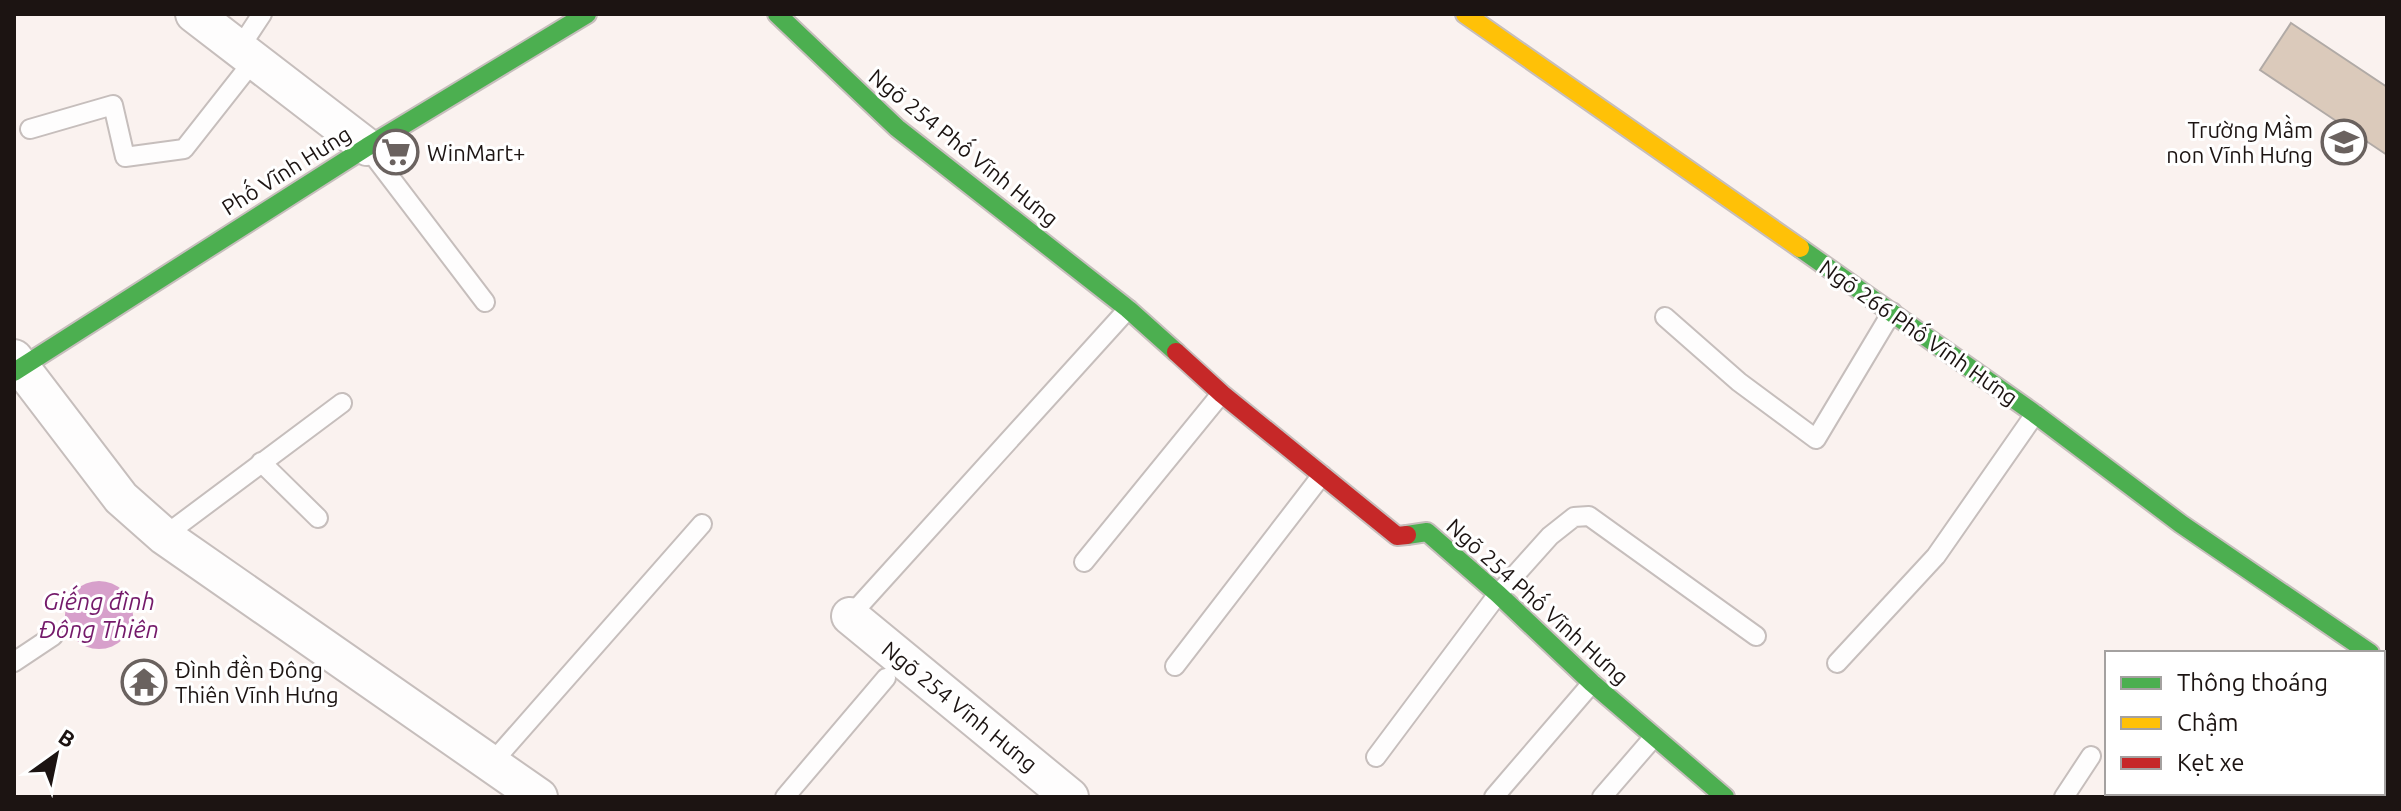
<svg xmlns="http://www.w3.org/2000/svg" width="2401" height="811" font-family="Ubuntu,sans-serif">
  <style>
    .water { fill: #d7a0cb }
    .building { fill: #dbcabb; stroke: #b1aaa6; stroke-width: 2 }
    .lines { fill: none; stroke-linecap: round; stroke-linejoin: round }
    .lane-casing { stroke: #c6bebc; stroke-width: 22 }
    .street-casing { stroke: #c6bebc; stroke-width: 40 }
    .fast-casing { stroke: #c6bebc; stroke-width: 22 }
    .slow-casing { stroke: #c6bebc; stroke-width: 22 }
    .jam-casing { stroke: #c6bebc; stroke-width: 22 }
    .lane { stroke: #fefdfd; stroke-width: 18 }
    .street { stroke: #fefdfd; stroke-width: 36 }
    .fast { stroke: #4caf50; stroke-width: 18 }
    .slow { stroke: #ffc107; stroke-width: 18 }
    .jam { stroke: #c62828; stroke-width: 18 }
    .labels { text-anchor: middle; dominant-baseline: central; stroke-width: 6; stroke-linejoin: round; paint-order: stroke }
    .poi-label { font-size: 22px; fill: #1c1412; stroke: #fff; text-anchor: start }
    .street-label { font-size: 22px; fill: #1c1412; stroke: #fff }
    .water-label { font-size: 24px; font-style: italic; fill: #741a6a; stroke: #fff }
  </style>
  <rect width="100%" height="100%" fill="#faf2ef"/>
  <!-- water -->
  <circle class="water" cx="99" cy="615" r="34"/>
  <!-- building -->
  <polygon class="building" points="2291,23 2387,87 2387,155 2260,70"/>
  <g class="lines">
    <!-- lane casing -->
    <g class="lane-casing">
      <g id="lane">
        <polyline points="239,49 262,14"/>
        <polyline points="30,129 113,105 125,157 184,149 254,60"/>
        <polyline points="367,147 485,302"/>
        <polyline points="1665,317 1739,382 1816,439 1892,312"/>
        <polyline points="261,462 318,518"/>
        <polyline points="164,536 342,403"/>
        <polyline points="1084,562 1221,394"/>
        <polyline points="850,616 1128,309"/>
        <polyline points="14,662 53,636"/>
        <polyline points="1837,663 1936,556 2035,414"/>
        <polyline points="1175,666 1322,475"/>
        <polyline points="1376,757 1498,594 1550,536 1574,517 1589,516 1756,636"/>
        <polyline points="490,765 702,524"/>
        <polyline points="785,797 886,678"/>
        <polyline points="1494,797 1592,683"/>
        <polyline points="1602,797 1653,738"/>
        <polyline points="2064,797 2091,756"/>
      </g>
    </g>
    <!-- street casing -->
    <g class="street-casing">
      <g id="street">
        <polyline points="194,14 367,147"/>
        <polyline points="14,358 121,498 164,536 539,797"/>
        <polyline points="850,616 1070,797"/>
      </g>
    </g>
    <!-- fast casing -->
    <g class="fast-casing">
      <g id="fast">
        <polyline points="777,14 897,128 1128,309 1176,352"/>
        <polyline points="1800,248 2035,414 2181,524 2370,653"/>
        <polyline points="14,372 367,147 587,14"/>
        <polyline points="1407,535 1427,532 1498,594 1592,683 1725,797"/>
      </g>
    </g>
    <!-- slow casing -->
    <g class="slow-casing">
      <polyline id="slow" points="1465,14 1800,248"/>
    </g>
    <!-- jam casing -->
    <g class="jam-casing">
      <polyline id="jam" points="1176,352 1222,394 1397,536 1407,535"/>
    </g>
    <!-- lane -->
    <use href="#lane" class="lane"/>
    <!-- street -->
    <use href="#street" class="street"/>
    <!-- fast -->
    <use href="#fast" class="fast"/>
    <!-- slow -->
    <use href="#slow" class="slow"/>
    <!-- jam -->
    <use href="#jam" class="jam"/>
  </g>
  <!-- icons -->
  <defs>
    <g id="school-ring" transform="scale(2.3)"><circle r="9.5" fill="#fff" stroke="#6a625f" stroke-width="1.5"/><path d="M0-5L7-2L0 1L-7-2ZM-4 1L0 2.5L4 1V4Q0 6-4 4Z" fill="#6a625f"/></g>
    <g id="supermarket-ring" transform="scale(2.3)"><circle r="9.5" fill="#fff" stroke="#6a625f" stroke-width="1.5"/><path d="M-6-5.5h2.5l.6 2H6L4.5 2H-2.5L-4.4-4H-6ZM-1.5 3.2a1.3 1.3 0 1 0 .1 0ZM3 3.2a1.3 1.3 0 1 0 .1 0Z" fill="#6a625f"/></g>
    <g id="temple-ring" transform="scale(2.3)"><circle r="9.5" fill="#fff" stroke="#6a625f" stroke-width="1.5"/><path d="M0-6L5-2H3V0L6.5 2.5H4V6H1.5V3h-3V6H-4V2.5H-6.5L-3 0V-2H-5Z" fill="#6a625f"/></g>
  </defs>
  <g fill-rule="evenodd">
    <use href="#school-ring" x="2344" y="142"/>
    <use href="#supermarket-ring" x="396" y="152"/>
    <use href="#temple-ring" x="144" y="682"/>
  </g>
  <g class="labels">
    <!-- poi labels -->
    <g class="poi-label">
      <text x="2313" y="129" text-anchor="end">Trường Mầm<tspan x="2313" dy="25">non Vĩnh Hưng</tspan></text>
      <text x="427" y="152">WinMart+</text>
      <text x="175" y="669">Đình đền Đông<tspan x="175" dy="25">Thiên Vĩnh Hưng</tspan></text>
    </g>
    <!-- street labels -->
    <g class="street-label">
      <text transform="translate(964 147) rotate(39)">Ngõ 254 Phố Vĩnh Hưng</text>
      <text transform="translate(286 170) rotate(-32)">Phố Vĩnh Hưng</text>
      <text transform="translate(1919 332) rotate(35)">Ngõ 266 Phố Vĩnh Hưng</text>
      <text transform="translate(1538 601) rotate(42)">Ngõ 254 Phố Vĩnh Hưng</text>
      <text transform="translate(960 706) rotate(39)">Ngõ 254 Vĩnh Hưng</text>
    </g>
    <!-- water labels -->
    <g class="water-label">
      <text x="99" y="601">Giếng đình<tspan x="99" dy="28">Đông Thiên</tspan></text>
    </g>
  </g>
  <!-- border -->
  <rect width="2401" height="811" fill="none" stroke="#1c1412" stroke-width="32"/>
  <!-- legend -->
  <rect x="2105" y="651" width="280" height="144" fill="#ffffff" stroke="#a4a1a0" stroke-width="2"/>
  <rect x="2121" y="677" width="40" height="12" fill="#4caf50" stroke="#a4a1a0" stroke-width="2"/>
  <text x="2177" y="691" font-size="24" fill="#1c1412">Thông thoáng</text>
  <rect x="2121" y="717" width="40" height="12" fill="#ffc107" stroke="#a4a1a0" stroke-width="2"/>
  <text x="2177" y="731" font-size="24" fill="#1c1412">Chậm</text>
  <rect x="2121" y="757" width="40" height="12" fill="#c62828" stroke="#a4a1a0" stroke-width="2"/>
  <text x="2177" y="771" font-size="24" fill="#1c1412">Kẹt xe</text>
  <!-- north arrow -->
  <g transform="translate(56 755) rotate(33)" stroke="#ffffff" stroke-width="6" paint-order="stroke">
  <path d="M0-6L14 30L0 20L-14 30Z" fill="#1c1412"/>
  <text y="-12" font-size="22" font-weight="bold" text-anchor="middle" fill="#1c1412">B</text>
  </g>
</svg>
